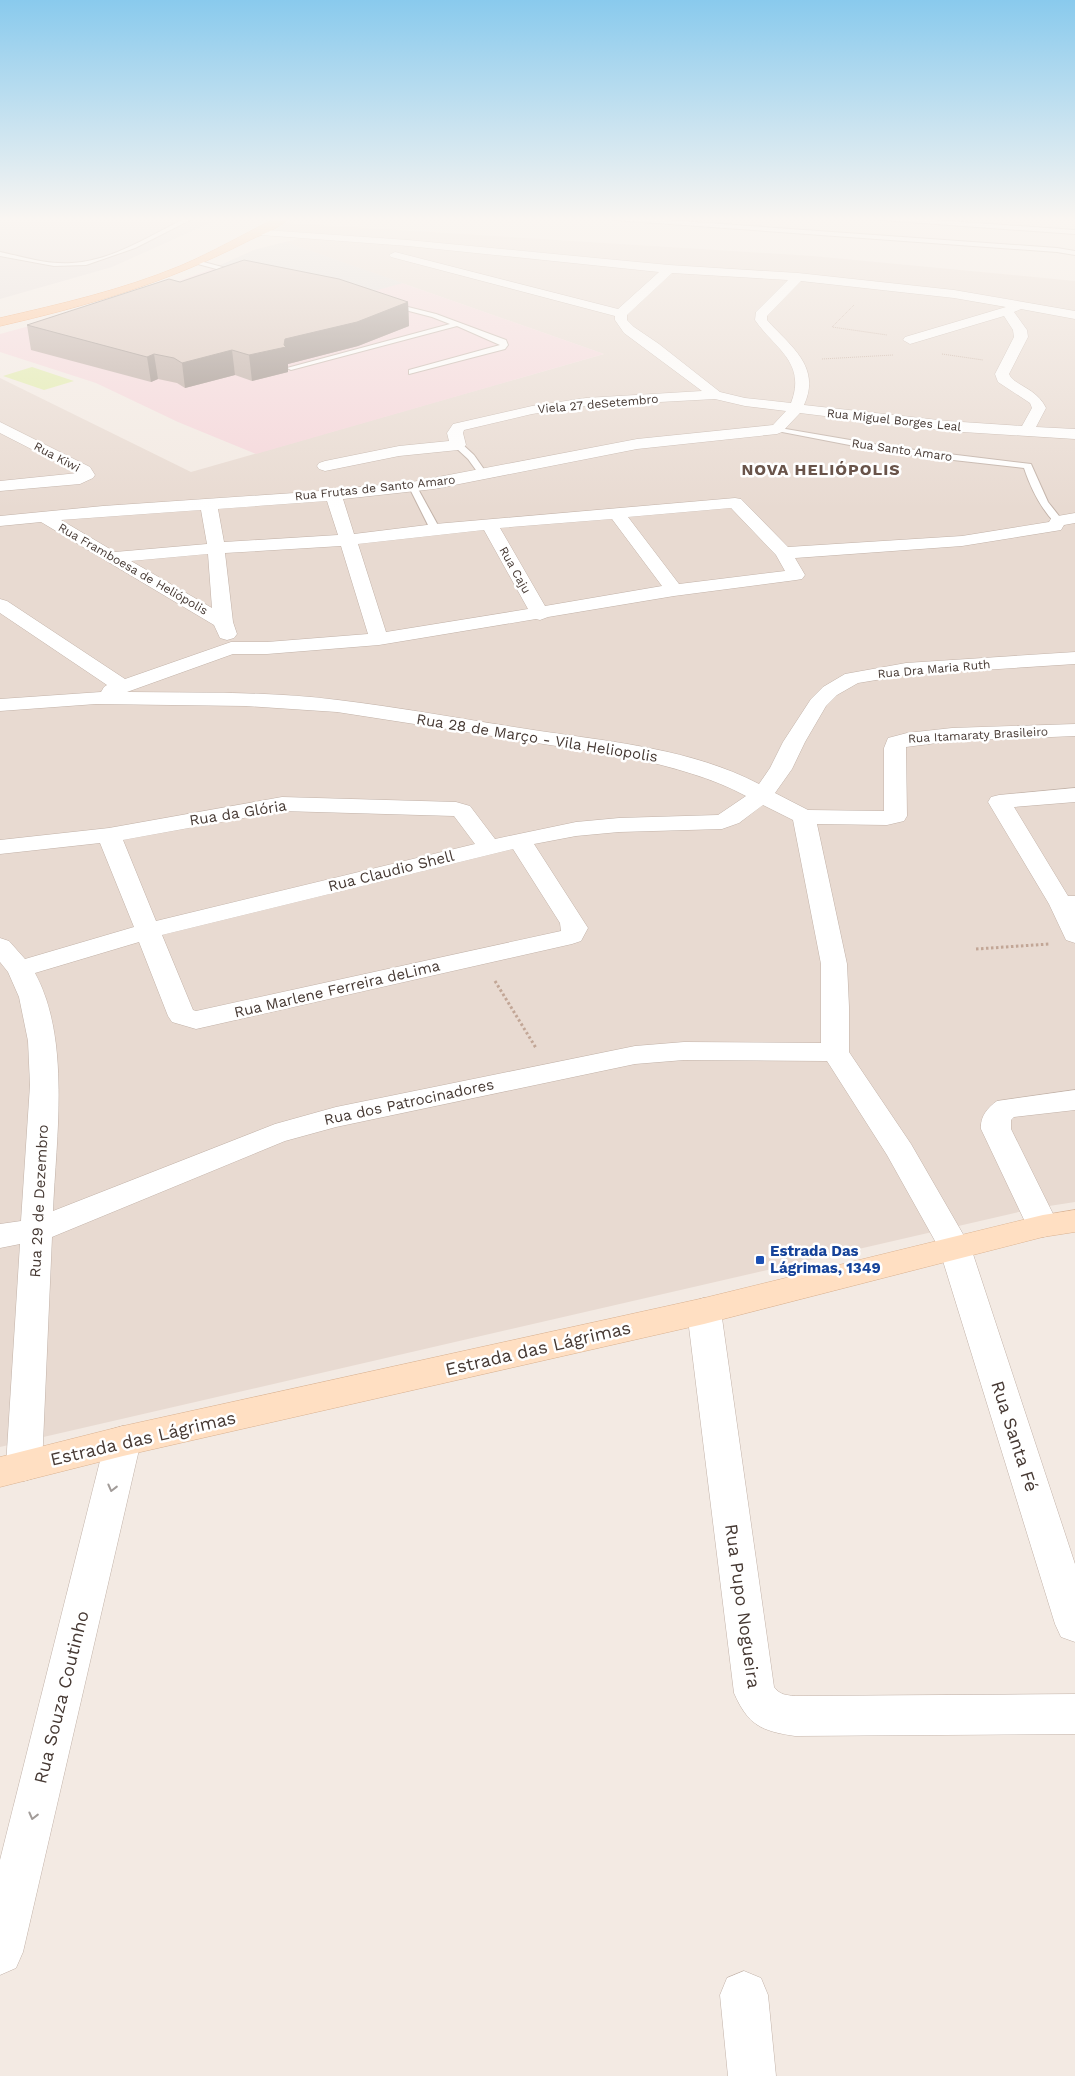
<svg xmlns="http://www.w3.org/2000/svg" width="1075" height="2076" font-family="'Work Sans',sans-serif">
  <style>
    .residential { fill: #e8dad1 }
    .industrial { fill: #e5dcd9 }
    .medical { fill: #f5d6da }
    .green { fill: #e0eba9 }
    .parking { fill: #e0dcd9 }
    .lines { fill: none; stroke-linecap: round; stroke-linejoin: round }
    .lane-casing { stroke: #c2b2a8; stroke-width: 2 }
    .street-casing { stroke: #c2b2a8; stroke-width: 1 }
    .secondary-casing { stroke: #dab291; stroke-width: 1 }
    .primary-casing { stroke: #ec9658; stroke-width: 1 }
    .path-far1 { stroke: #c2a696; stroke-width: 1; stroke-dasharray: 1 1; stroke-linecap: butt }
    .path { stroke: #c2a696; stroke-width: 3; stroke-dasharray: 2.5 2.5; stroke-linecap: butt }
    .lane { fill: #fff; fill-rule: evenodd }
    .street { fill: #fff; fill-rule: evenodd }
    .secondary { fill: #ffdfc2; fill-rule: evenodd }
    .primary { fill: #ffc191; fill-rule: evenodd }
    .wall { fill: #bba9a1 }
    .shaded-wall { fill: #988a83 }
    .building { fill: #d9c5bb; stroke: #988a83 }
    .oneway { stroke: #a29c99 }
    .transit-dot { fill: #1a4fb4; stroke: #fff; stroke-width: 2 }
    .labels { text-anchor: middle; dominant-baseline: central; stroke-width: 5; stroke-linejoin: round; paint-order: stroke }
    .far-street-label { font-size: 12px; fill: #463933; stroke: #fff }
    .street-label { font-size: 15px; fill: #463933; stroke: #fff }
    .transit-label { font-size: 15px; font-weight: bold; fill: #164399; stroke: #fff; text-anchor: start }
    .far-district-label { font-size: 16px; font-weight: bold; letter-spacing: 1px; fill: #69544a; stroke: #fff }
    .near-street-label { font-size: 18px; fill: #463933; stroke: #fff }
  </style>
  <rect width="100%" height="100%" fill="#f3eae3"/>
  <!-- residential -->
  <polygon class="residential" points="286,223 813,256 1075,281 1075,1202 1036,1208 0,1447 0,378 191,472 604,354 285,242 308,237 268,234"/>
  <!-- industrial -->
  <polygon class="industrial" points="0,218 221,218 112,267 0,299"/>
  <!-- medical -->
  <polygon class="medical" points="285,242 604,354 256,454 178,422 96,383 0,352 0,334 129,299 212,269 254,250"/>
  <!-- green -->
  <polygon class="green" points="32,367 74,381 44,390 3,376"/>
  <!-- parking -->
  <polygon class="parking" points="285,242 403,283 345,299 212,269 254,250"/>
  <g class="lines">
    <!-- lane casing -->
    <g class="lane-casing">
      <g id="lane">
        <path d="M186 218H194L135 248 86 265 54 266 0 256V252C23 257 48 265 72 263 112 261 151 235 186 218Z"/>
        <polygon points="611,218 638,218 1057,248 1075,251 1075,255 1057,252 614,220"/>
        <polygon points="878,218 905,218 1075,230 1075,234 881,220"/>
        <polygon points="196,260 241,272 242,273 239,275 194,263 193,262"/>
        <polygon points="388,302 436,314 506,340 508,345 505,349 409,374 409,370 500,345 457,326 291,370 287,368 450,324 432,317 386,305 385,304"/>
        <path d="M774 427 891 447 1031 464 1048 502 1063 521 1061 523H1055C1040 507 1031 489 1024 468L891 453 777 431H774Z"/>
        <polygon points="455,443 461,443 474,455 488,475 487,477 481,477 468,459 455,447"/>
        <polygon points="413,484 417,487 440,529 438,531 432,531 430,529 409,487"/>
      </g>
    </g>
    <!-- street casing -->
    <g class="street-casing">
      <g id="street">
        <path d="M265 230 408 240 669 265 798 273 954 290 1075 311V319L1021 309 1014 312 1027 330 1028 337 1009 374C1013 385 1037 388 1046 408L1036 427 1075 429V439L947 431 800 413 782 432 777 434 637 449 434 489 343 499 354 534 435 524 735 498 741 499 788 547 962 536 1049 522 1052 517 1075 513V523L1064 525 1061 530 962 546 795 558 805 575 802 579 796 580 674 596 548 617 540 620 536 619 379 645 267 654H233L127 692C197 693 268 691 338 700 405 708 473 721 540 731 613 742 692 749 759 784L770 768 783 742 811 699 823 687 845 674 906 663 1075 652V664L906 675 858 683 837 695 826 706 805 742 792 769 775 793 808 810 884 811V748L888 738 907 733 952 728 1075 724V736L952 741 906 747 907 816 904 821 887 825 817 824 847 964 849 1007V1052L911 1144 971 1248 1075 1564V1642L1061 1637 1055 1624 939 1248 887 1155 827 1061 684 1060 635 1064 336 1127 285 1141 52 1237 42 1466 37 1477 24 1481 11 1477 6 1466 20 1244 0 1248V1224L21 1221 30 1085 28 1041 19 997 8 972 0 962V938L9 941 25 959 134 927 100 843 0 854V840L109 828 282 797 456 802 470 806 495 839 576 822 619 818 718 815 746 796C711 777 673 768 634 758L337 712 246 706 96 704 0 711V699L101 692 104 687 107 685 0 613V599L7 601 125 679 231 642H267L368 634 341 546 225 553 233 622 237 634 234 638 227 640 220 638 214 625 41 522 0 526V516L103 506 309 492 412 482 637 439 773 425 786 411 745 406 715 399 586 406 532 414 464 430 463 433 466 445 463 448 458 450 399 456 325 471 319 469 317 466 319 463 325 461 399 446 449 441 447 433 453 424 532 406 586 398 702 391 624 333 615 320V316L391 257 389 255 395 252 618 309 659 272 408 246 261 235 259 233ZM672 273 788 280 756 312 755 320C774 348 807 362 791 403L745 398 720 392 659 344 634 327 627 320V315ZM801 281 954 298 1006 307 905 337 903 340 910 344 1004 316 1013 330 1014 337 995 374 998 382 1030 403 1032 408 1022 426 947 421 804 405C822 366 789 345 767 320V316ZM327 501 338 535 224 542 218 509ZM731 508 776 555 785 571 679 584 628 517ZM201 510 207 544 115 552 61 520ZM612 519 662 586 545 606 500 528ZM484 530 528 609 386 632 358 544ZM208 554 212 608 131 561ZM763 805 793 820 821 964V1043L684 1042 635 1046 336 1107 275 1124 53 1211C56 1138 71 1039 35 973L139 942 168 1016 172 1022 196 1029 572 944 581 941 588 928 534 844 576 836 619 832 722 829 739 823ZM282 811 454 816 475 844 156 921 123 840ZM513 849 560 923 561 931 196 1011 193 1010 162 935Z"/>
        <polygon points="0,422 90,467 95,475 93,478 80,484 0,491 0,481 78,473 0,433"/>
        <polygon points="1075,788 1075,802 1014,807 1068,896 1075,896 1075,943 1066,940 1049,904 988,802 991,797 999,795"/>
        <path d="M1075 1090V1110L1014 1117 1011 1120V1129L1059 1226 1054 1234 1043 1237 1032 1234 1027 1226 981 1129C980 1117 987 1108 997 1101Z"/>
        <path d="M704 1298 716 1302 721 1311 774 1687C780 1695 786 1695 795 1696L1075 1694V1734L795 1736C761 1731 748 1725 734 1693L687 1311 692 1302Z"/>
        <polygon points="123,1426 136,1430 141,1441 23,1952 16,1968 0,1975 0,1860 105,1441 110,1430"/>
        <polygon points="744,1971 761,1978 768,1995 776,2076 728,2076 720,1995 727,1978"/>
      </g>
    </g>
    <!-- secondary casing -->
    <g class="secondary-casing">
      <polygon id="secondary" points="1075,1210 1075,1232 1043,1237 704,1324 123,1456 0,1487 0,1457 123,1426 704,1298 1043,1215"/>
    </g>
    <!-- primary casing -->
    <g class="primary-casing">
      <path id="primary" d="M276 218H289C280 229 259 235 246 242 166 283 87 306 0 326V318C61 304 122 290 180 266 213 252 244 234 276 218Z"/>
    </g>
    <!-- path-far1 -->
    <g class="path-far1">
      <polyline points="854,305 832,327 887,335"/>
      <polyline points="942,354 983,360"/>
      <polyline points="822,359 893,355"/>
    </g>
    <!-- path -->
    <g class="path">
      <polyline points="976,949 1049,944"/>
      <polyline points="495,981 536,1048"/>
    </g>
    <!-- lane -->
    <use href="#lane" class="lane"/>
    <!-- street -->
    <use href="#street" class="street"/>
    <!-- secondary -->
    <use href="#secondary" class="secondary"/>
    <!-- primary -->
    <use href="#primary" class="primary"/>
  </g>
  <!-- wall -->
  <polygon class="wall" points="180,282 408,302 409,326 358,346 288,364 288,372 252,381 235,375 185,388 177,383 158,379 151,382 31,350 27,325"/>
  <!-- shaded-wall -->
  <g class="shaded-wall">
    <polygon points="408,302 409,326 358,346 288,364 288,372 252,381 249,355 284,345 285,339"/>
    <polygon points="232,350 235,375 185,388 182,363"/>
    <polygon points="154,354 158,379 151,382 147,357"/>
  </g>
  <!-- building -->
  <polygon class="building" points="244,260 339,279 408,302 357,322 285,339 284,345 286,347 249,355 232,350 182,363 174,358 154,354 147,357 27,325 169,279 180,282"/>
  <!-- one-way arrows -->
  <defs><path id="oneway-chevron" d="M-2-3.5L2.5 0L-2 3.5" fill="none" stroke-width="1.6" stroke-linecap="round" stroke-linejoin="round" transform="scale(1.25)"/></defs>
  <g class="oneway">
    <use href="#oneway-chevron" transform="translate(112 1488) rotate(104)"/>
    <use href="#oneway-chevron" transform="translate(33 1816) rotate(104)"/>
  </g>
  <!-- sky -->
  <linearGradient id="sky" x2="0" y2="1"><stop stop-color="#89caed"/><stop offset="0.43" stop-color="#faf6f2"/><stop offset="1" stop-color="#faf6f2" stop-opacity="0"/></linearGradient>
  <rect width="1075" height="509" fill="url(#sky)"/>
  <!-- markers -->
  <rect class="transit-dot" x="755" y="1255" width="10" height="10" rx="2.5"/>
  <g class="labels">
    <!-- far-street labels -->
    <g class="far-street-label">
      <text transform="translate(598 404) rotate(-5)">Viela 27 deSetembro</text>
      <text transform="translate(894 420) rotate(6)">Rua Miguel Borges Leal</text>
      <text transform="translate(902 450) rotate(8)">Rua Santo Amaro</text>
      <text transform="translate(57 457) rotate(28)">Rua Kiwi</text>
      <text transform="translate(375 488) rotate(-6)">Rua Frutas de Santo Amaro</text>
      <text transform="translate(133 569) rotate(30)">Rua Framboesa de Heliópolis</text>
      <text transform="translate(515 570) rotate(61)">Rua Caju</text>
      <text transform="translate(934 669) rotate(-5)">Rua Dra Maria Ruth</text>
      <text transform="translate(978 735) rotate(-3)">Rua Itamaraty Brasileiro</text>
    </g>
    <!-- street labels -->
    <g class="street-label">
      <text transform="translate(537 738) rotate(9)">Rua 28 de Março - Vila Heliopolis</text>
      <text transform="translate(238 813) rotate(-9)">Rua da Glória</text>
      <text transform="translate(391 871) rotate(-14)">Rua Claudio Shell</text>
      <text transform="translate(337 989) rotate(-13)">Rua Marlene Ferreira deLima</text>
      <text transform="translate(409 1102) rotate(-12)">Rua dos Patrocinadores</text>
      <text transform="translate(39 1201) rotate(-87)">Rua 29 de Dezembro</text>
    </g>
    <!-- transit labels -->
    <g class="transit-label">
      <text x="770" y="1251">Estrada Das<tspan x="770" dy="17">Lágrimas, 1349</tspan></text>
    </g>
    <!-- far-district labels -->
    <g class="far-district-label">
      <text x="821" y="469">NOVA HELIÓPOLIS</text>
    </g>
    <!-- near-street labels -->
    <g class="near-street-label">
      <text transform="translate(538 1348) rotate(-13)">Estrada das Lágrimas</text>
      <text transform="translate(1015 1436) rotate(72)">Rua Santa Fé</text>
      <text transform="translate(143 1438) rotate(-13)">Estrada das Lágrimas</text>
      <text transform="translate(743 1606) rotate(82)">Rua Pupo Nogueira</text>
      <text transform="translate(61 1697) rotate(-76)">Rua Souza Coutinho</text>
    </g>
  </g>
</svg>
